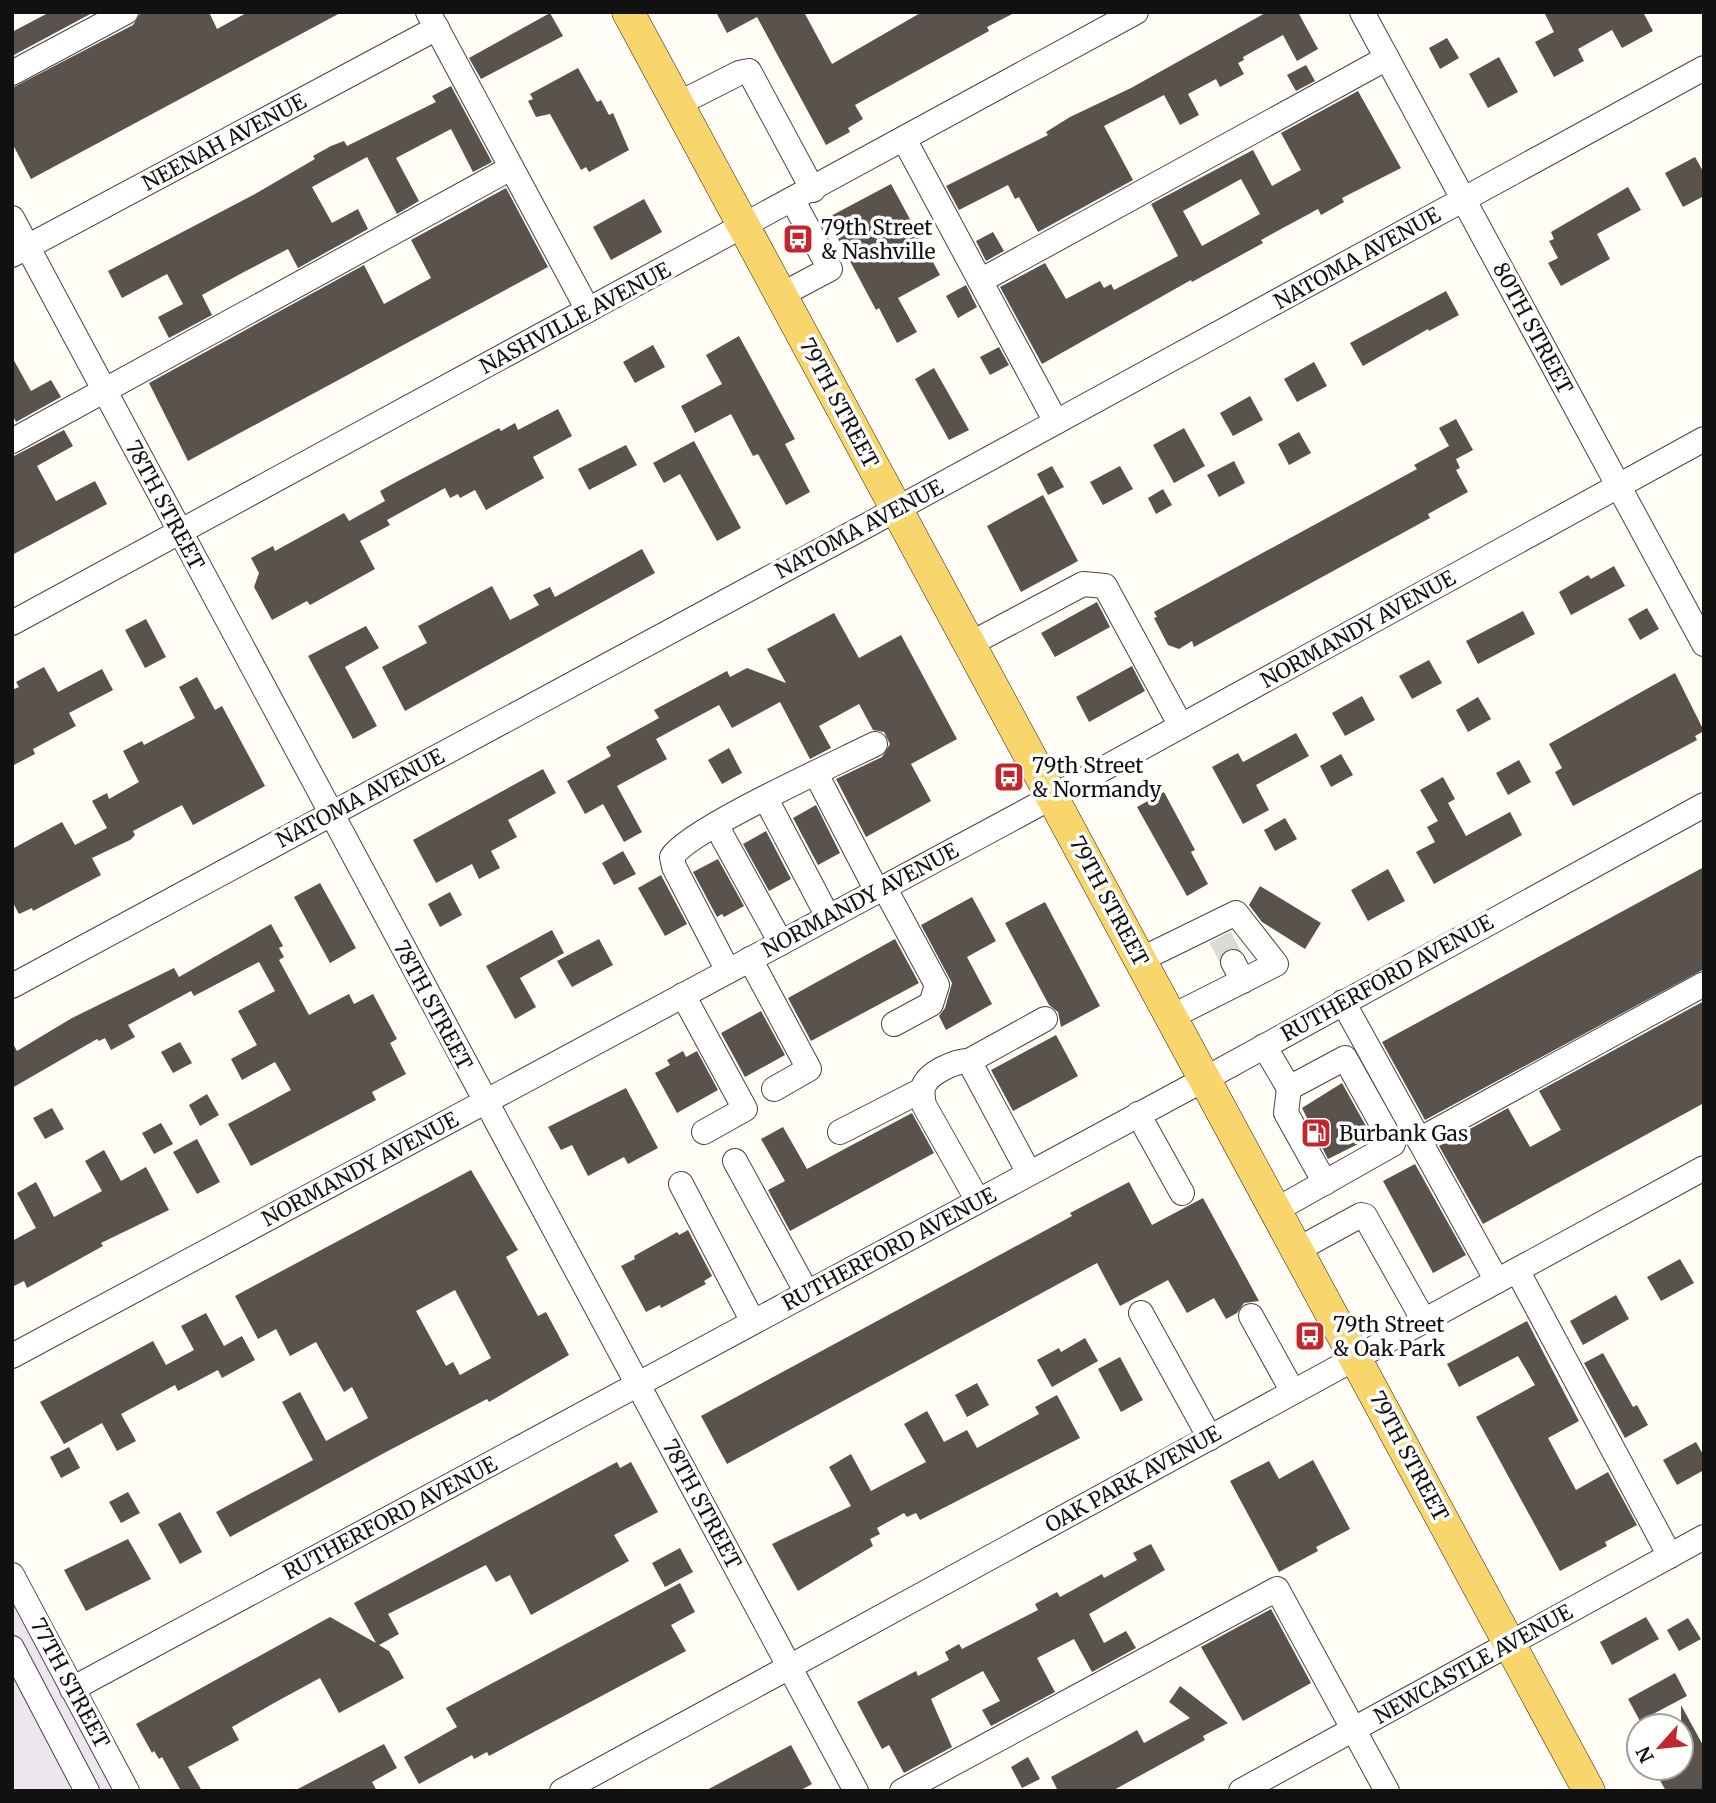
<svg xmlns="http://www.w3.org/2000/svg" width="1716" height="1803" font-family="Merriweather,serif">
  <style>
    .industrial { fill: #eee6ef }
    .building { fill: #5a524d; fill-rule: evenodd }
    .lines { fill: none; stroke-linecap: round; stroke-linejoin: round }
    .minor-tunnel { stroke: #dbdad3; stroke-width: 24; stroke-dasharray: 24 12; stroke-linecap: butt }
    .minor-casing { stroke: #444; stroke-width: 26 }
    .major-casing { stroke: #222; stroke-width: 33 }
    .minor { stroke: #fff; stroke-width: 24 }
    .major { stroke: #f9d66b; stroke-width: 32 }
    .labels { text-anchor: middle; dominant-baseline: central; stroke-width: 7; stroke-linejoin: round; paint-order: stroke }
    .street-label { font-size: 21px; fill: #111; stroke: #fff }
    .poi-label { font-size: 21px; fill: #111; stroke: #fff; text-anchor: start }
  </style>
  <rect width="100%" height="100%" fill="#fffdf5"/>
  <!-- industrial -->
  <polygon class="industrial" points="12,1583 124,1791 12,1791"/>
  <!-- building -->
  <g class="building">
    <polygon points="50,12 94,12 12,56 12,32"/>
    <polygon points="141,12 209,12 217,29 248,12 342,12 31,179 12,143 12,88 133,25"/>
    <polygon points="716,12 804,12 832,64 922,12 1016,12 987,27 989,31 855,105 863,119 848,128 850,132 826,145 757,17 727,33"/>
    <polygon points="1267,12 1298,12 1318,49 1297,61 1283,35 1243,57 1244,60 1238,63 1244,74 1220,87 1216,79 1188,94 1199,115 1180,125 1164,95 1104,126 1133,180 1038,232 1019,197 1015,199 1008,185 959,210 946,186 1048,135 1046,132 1070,117 1131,88"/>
    <polygon points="1544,12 1643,12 1653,31 1622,48 1612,30 1578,49 1584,61 1554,77 1535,42 1554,32"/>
    <polygon points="550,13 563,36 481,79 469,58"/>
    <polygon points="1447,38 1459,58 1440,69 1429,48"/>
    <polygon points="1499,57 1518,92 1488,108 1469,74"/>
    <polygon points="1306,65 1315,81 1296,91 1287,75"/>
    <polygon points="578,68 597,102 601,100 609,115 613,113 629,150 589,172 586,167 581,170 550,114 536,117 528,101 533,99 530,94"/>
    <polygon points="451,86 492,162 473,172 451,129 396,158 419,201 397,214 367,157 312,187 332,223 358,209 368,229 298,268 288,249 242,273 202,295 212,315 169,338 158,317 183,304 167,274 122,298 108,271 255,194 315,159 313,156 331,146 344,141 347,146 436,102 432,96"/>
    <path d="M1358 91 1401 168 1342 198 1344 202 1321 215 1318 209 1261 240 1263 243 1192 282 1191 280 1042 364 1000 287 1045 263 1066 299 1100 281 1104 288 1111 284 1114 290 1178 256 1151 204 1253 150 1272 186 1301 170 1281 133ZM1241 179 1260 214 1202 246 1183 211Z"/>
    <polygon points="1695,157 1704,173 1704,196 1683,207 1665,173"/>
    <polygon points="891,184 940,275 898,298 917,332 897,343 879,308 876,310 827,218"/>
    <polygon points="1628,187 1641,210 1597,234 1610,259 1561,286 1548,263 1558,258 1549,241 1554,239 1551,232"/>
    <polygon points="506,188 548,267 188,461 149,383 364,265 384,304 431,278 411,240"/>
    <polygon points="644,199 662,232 611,260 593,227"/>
    <polygon points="993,232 1004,251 986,261 976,241"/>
    <polygon points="966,285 977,307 958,318 946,296"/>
    <polygon points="1446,291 1459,315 1429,331 1428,329 1363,366 1350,343"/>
    <polygon points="739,336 795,439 785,444 810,492 786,505 758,454 753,456 731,414 695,433 681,406 722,384 706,355"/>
    <polygon points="653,345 665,367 635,383 623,362"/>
    <polygon points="999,347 1009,365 990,375 980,357"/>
    <polygon points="12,357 31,391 51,380 61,397 16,422 12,414"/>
    <polygon points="1314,362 1327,386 1297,402 1284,379"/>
    <polygon points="934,368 969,430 949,440 915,379"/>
    <polygon points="1250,396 1263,420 1233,436 1220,413"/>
    <polygon points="558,409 572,436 533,457 544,478 486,510 475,490 460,498 458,494 450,498 445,488 387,520 390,525 360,541 375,569 310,605 307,601 272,620 254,587 259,573 251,558 273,546 275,551 344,513 349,521 385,501 380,491 398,481 499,428 501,431 515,423 518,430"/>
    <polygon points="1456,419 1473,450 1456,459 1460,468 1456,470 1468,492 1428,514 1430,518 1194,647 1192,641 1179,649 1168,645 1154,618 1157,617 1154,612 1417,469 1414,465 1449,446 1439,428"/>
    <polygon points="1184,428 1205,466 1174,483 1153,445"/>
    <polygon points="64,430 73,446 37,466 56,501 95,481 107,504 12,555 12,457"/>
    <polygon points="1299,432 1311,453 1289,465 1278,444"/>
    <polygon points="694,441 741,528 717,541 680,474 664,483 653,463"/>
    <polygon points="626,445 637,465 589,490 578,469"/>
    <polygon points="1234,461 1245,483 1219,497 1207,475"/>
    <polygon points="1052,466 1064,487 1048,495 1037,474"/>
    <polygon points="1120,466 1133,489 1103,505 1090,482"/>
    <polygon points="1163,489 1172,505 1156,514 1148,498"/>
    <polygon points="1043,495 1078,561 1021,592 987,526"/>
    <polygon points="642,549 655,573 405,711 382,667 427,643 418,626 492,586 510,620 539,605 533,595 550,587 555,597"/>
    <polygon points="1614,566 1625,586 1571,615 1559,592 1588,575 1591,579"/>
    <polygon points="1097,602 1110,627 1055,657 1041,633"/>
    <polygon points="1647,608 1659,629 1640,640 1628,619"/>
    <polygon points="1523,611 1535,634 1478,664 1466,641"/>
    <polygon points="834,613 859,658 901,635 957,739 911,764 931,801 866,837 836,779 882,757 890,744 884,732 873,730 859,704 819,726 831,748 810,759 780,702 732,728 719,705 656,739 667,759 617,786 642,832 624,842 603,804 585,814 567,781 611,756 606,747 659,718 654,710 727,671 730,677 747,668 786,683 767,649"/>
    <polygon points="146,619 166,657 145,668 125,630"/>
    <polygon points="366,626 379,648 345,667 377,726 353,739 308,656"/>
    <polygon points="1429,660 1442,683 1412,699 1399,676"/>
    <polygon points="1132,666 1145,691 1089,722 1076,697"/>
    <polygon points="44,667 58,692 102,669 113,690 69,713 76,726 33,749 35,754 12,766 12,690 19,687 16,682"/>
    <polygon points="1675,673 1704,731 1695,736 1697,740 1573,806 1555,772 1562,768 1549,744"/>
    <polygon points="197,677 215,710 222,706 265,786 193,825 182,805 133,831 135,835 130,840 92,858 101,875 33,911 32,908 19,914 12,901 12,849 62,822 75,845 107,828 92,801 107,793 109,799 139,782 123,751 142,741 144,745 195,718 179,687"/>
    <polygon points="1362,696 1375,720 1345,736 1332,713"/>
    <polygon points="1478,697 1491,719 1468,732 1456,710"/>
    <polygon points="1296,733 1309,756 1256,785 1269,810 1243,824 1212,767 1238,753 1243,762"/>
    <polygon points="729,748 742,773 722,784 708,760"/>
    <polygon points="1341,754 1353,775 1331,787 1320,766"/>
    <polygon points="1519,760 1531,782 1508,795 1496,773"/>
    <polygon points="543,769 556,793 508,820 517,837 491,851 500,868 479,879 472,864 436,883 413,840"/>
    <polygon points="1443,777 1455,799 1448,803 1466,836 1510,812 1522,835 1434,884 1416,852 1435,842 1427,827 1438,821 1420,790"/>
    <polygon points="1164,792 1195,850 1191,852 1208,884 1187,896 1137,807"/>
    <polygon points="816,805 840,853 818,865 793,818"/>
    <polygon points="1285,818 1297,839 1275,851 1264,830"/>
    <polygon points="766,831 791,879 769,891 743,844"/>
    <polygon points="623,851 636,874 614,885 602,863"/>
    <polygon points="718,859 744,906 724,917 722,914 717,917 693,872"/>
    <polygon points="1704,867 1704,969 1425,1120 1382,1042"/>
    <polygon points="1388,869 1405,901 1368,921 1351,890"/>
    <polygon points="661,875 687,924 665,936 638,888"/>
    <polygon points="320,883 356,948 330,963 294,897"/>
    <polygon points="1260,886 1321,923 1305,949 1262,922 1249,905"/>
    <polygon points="450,892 462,915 440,927 428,904"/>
    <polygon points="972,897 996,941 967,957 992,1004 946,1030 939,1016 945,1008 952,983 921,925"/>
    <polygon points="1045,902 1100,1006 1061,1027 1058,1012 1049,1005 1005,923"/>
    <polygon points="271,924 283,946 279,948 284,957 279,960 309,1015 349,994 354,1004 373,994 397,1039 390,1043 406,1074 372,1092 376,1100 251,1166 228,1124 291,1090 275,1062 242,1080 231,1059 257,1045 238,1011 275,991 259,962 194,996 191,991 128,1025 135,1037 111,1050 105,1038 99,1041 97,1039 12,1088 12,1042 17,1051 72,1018 174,968 179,977"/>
    <polygon points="552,930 564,953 520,978 536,1007 515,1019 486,966"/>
    <polygon points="599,939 613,965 572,987 557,961"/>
    <polygon points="895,939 919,983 811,1041 788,998"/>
    <polygon points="1704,1001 1704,1103 1483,1224 1439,1146 1508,1108 1530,1147 1532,1146 1561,1130 1539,1091"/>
    <polygon points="761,1011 785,1055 745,1077 721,1033"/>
    <polygon points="1056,1035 1078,1076 1013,1111 991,1070"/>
    <polygon points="180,1042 192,1063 173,1073 161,1052"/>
    <polygon points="683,1051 686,1057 697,1051 718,1090 677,1113 655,1073 670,1065 667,1060"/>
    <polygon points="1342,1083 1372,1137 1328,1159 1302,1108"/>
    <polygon points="626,1088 658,1148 628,1164 624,1157 588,1176 572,1145 561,1150 548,1127"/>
    <polygon points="207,1094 219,1115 200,1126 189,1105"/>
    <polygon points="52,1108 64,1129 45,1139 33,1118"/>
    <polygon points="912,1113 934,1153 790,1231 768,1190 785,1181 761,1139 783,1127 807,1169"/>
    <polygon points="161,1123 173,1144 154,1154 142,1133"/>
    <polygon points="197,1139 220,1182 197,1194 173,1152"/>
    <polygon points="104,1150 121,1181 146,1167 169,1210 101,1243 103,1246 27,1288 24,1281 12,1287 12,1241 36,1228 17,1193 36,1182 54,1217 102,1191 85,1161"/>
    <polygon points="1415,1164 1466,1255 1433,1273 1383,1181"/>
    <path d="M471 1170 518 1250 506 1257 538 1316 546 1312 569 1355 489 1402 487 1399 386 1452 230 1537 216 1512 313 1460 282 1402 300 1392 326 1441 368 1418 352 1387 344 1392 316 1342 290 1356 276 1329 258 1339 235 1296ZM455 1290 491 1358 460 1375 453 1362 446 1366 416 1311Z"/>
    <polygon points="1129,1182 1152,1225 1203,1198 1259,1301 1244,1303 1237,1313 1226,1319 1214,1298 1187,1313 1168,1280 1120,1306 1097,1263 727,1464 701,1416 1072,1216 1070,1213"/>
    <polygon points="688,1230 712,1276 704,1281 706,1284 661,1308 660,1305 646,1312 621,1266 635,1259 634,1256 677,1232 679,1235"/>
    <polygon points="1680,1259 1694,1283 1661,1301 1647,1277"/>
    <polygon points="1616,1295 1629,1319 1583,1345 1570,1321"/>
    <polygon points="206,1313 224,1346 242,1336 255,1360 222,1378 218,1370 178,1391 175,1385 121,1414 136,1441 117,1451 102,1423 64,1444 40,1402 153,1341 166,1365 194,1350 181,1326"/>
    <polygon points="1527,1321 1579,1421 1548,1438 1576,1490 1608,1472 1637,1525 1605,1542 1607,1546 1560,1571 1476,1417 1535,1385 1518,1356 1459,1387 1447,1364"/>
    <polygon points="1085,1338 1098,1361 1052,1387 1037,1360 1059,1348 1061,1352"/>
    <polygon points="1603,1353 1633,1407 1637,1405 1648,1425 1625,1438 1584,1363"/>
    <polygon points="1120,1357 1143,1400 1121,1412 1098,1369"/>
    <polygon points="977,1383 989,1405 967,1417 955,1395"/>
    <polygon points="1057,1395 1080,1438 920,1520 916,1513 907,1517 904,1513 877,1528 880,1534 870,1539 873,1546 798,1591 772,1544 851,1506 829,1467 851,1454 871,1491 926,1462 904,1424 927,1411 944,1442 967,1430 977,1448 1039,1414 1035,1407"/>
    <polygon points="1696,1442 1704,1456 1704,1470 1677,1485 1663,1460"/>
    <polygon points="69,1447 80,1468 61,1478 50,1457"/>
    <polygon points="1313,1460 1350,1529 1316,1547 1318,1551 1279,1572 1230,1481 1269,1461 1279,1479"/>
    <polygon points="617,1462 620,1468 631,1462 658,1512 614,1535 629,1561 531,1615 510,1575 496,1582 486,1565 388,1614 399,1634 379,1645 389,1651 404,1678 339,1713 320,1678 274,1703 232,1727 239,1740 188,1767 202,1791 181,1791 162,1757 159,1759 154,1751 152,1753 136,1724 330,1617 376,1643 354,1603"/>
    <polygon points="128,1492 140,1513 121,1523 109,1502"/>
    <polygon points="180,1512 202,1552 180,1564 158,1524"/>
    <polygon points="128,1539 151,1579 86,1611 64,1570"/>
    <polygon points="1151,1544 1165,1570 1089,1614 1104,1643 1126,1631 1136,1648 1092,1672 1074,1639 1037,1658 1055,1692 991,1726 982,1710 1000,1701 983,1671 931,1699 952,1747 904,1773 889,1745 882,1749 857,1702 916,1671 918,1676 949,1660 945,1652 959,1644 962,1649 1038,1610 1035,1604 1057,1592 1060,1597 1102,1574 1104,1578 1137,1560 1133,1553"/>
    <polygon points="680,1548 693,1572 665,1587 652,1563"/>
    <polygon points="680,1583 695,1612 671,1625 686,1651 489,1756 487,1752 474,1759 472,1755 419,1784 404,1757 457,1727 446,1708"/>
    <polygon points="1271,1609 1311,1683 1243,1721 1201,1647"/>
    <polygon points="1646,1617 1659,1639 1612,1665 1600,1642"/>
    <polygon points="1688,1618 1701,1639 1679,1651 1667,1630"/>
    <polygon points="1675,1673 1687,1696 1640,1721 1628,1699"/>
    <polygon points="1180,1686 1228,1723 1203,1736 1205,1740 1112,1791 1058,1791 1051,1777 1114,1743 1137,1730 1144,1743 1190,1718 1169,1702"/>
    <polygon points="1681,1705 1704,1747 1704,1791 1666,1791 1653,1768 1681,1768"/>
    <polygon points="384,1744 397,1768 372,1782 377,1791 294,1791"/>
    <polygon points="791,1745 812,1784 799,1791 705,1791"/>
    <polygon points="1028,1757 1040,1779 1022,1788 1011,1767"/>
  </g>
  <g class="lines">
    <!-- minor-tunnel -->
    <polyline class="minor-tunnel" points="1220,937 1233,962"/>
    <!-- minor casing -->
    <g class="minor-casing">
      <g id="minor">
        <polyline points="428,12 588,310"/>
        <polyline points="1362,12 1704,644"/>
        <polyline points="12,73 126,12"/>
        <polyline points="678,104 739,73 749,71 813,190"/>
        <polyline points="904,139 1056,422"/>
        <polyline points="12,218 856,1791"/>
        <polyline points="12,255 437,28"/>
        <polyline points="980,281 1387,58"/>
        <polyline points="781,295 830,269 793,201"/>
        <polyline points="12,441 511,168"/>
        <polyline points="12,623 1136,12"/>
        <polyline points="970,644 1083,584 1105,586 1181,726"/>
        <polyline points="816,774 877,891"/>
        <polyline points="766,799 828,917"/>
        <polyline points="716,825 781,943"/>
        <polyline points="884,887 937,985 931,1004 894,1024"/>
        <polyline points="750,959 809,1069 774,1089"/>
        <polyline points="1140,960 1236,913 1276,964 1171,1017"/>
        <polyline points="1233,962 1243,981"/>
        <path d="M728 971 674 867 672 857C688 830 837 763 875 744"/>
        <polyline points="12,986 864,527 1704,68"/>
        <polyline points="683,995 745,1109 704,1132"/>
        <polyline points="1343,1002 1497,1281"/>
        <polyline points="1264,1046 1289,1088 1345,1058 1393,1144 1276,1210"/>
        <polyline points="969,1061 1045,1019"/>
        <polyline points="1289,1088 1286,1113 1325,1183"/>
        <polyline points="1138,1114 1182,1193"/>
        <polyline points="840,1132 922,1090"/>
        <polyline points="1419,1140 1704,984"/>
        <polyline points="735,1161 807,1293"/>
        <polyline points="681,1184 753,1322"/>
        <path d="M978 1201 924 1105C923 1100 922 1093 923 1088 927 1073 955 1061 969 1061L1029 1173"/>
        <polyline points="1297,1250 1361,1215 1365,1216 1424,1321"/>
        <polyline points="1517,1270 1670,1556"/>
        <polyline points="1141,1313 1210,1438"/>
        <polyline points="1251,1316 1293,1392"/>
        <polyline points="12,1356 1019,815 1704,439"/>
        <polyline points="12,1575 127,1791"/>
        <polyline points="12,1648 87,1791"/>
        <polyline points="72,1689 1205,1079 1704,805"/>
        <polyline points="562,1791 1704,1168"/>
        <polyline points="902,1791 1277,1589 1387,1791"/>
        <polyline points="1241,1791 1704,1537"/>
      </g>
    </g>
    <!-- major casing -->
    <g class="major-casing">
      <polyline id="major" points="628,12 1589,1791"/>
    </g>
    <!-- minor -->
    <use href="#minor" class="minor"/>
    <!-- major -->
    <use href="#major" class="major"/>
  </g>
  <!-- icons -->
  <defs>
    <g id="bus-square" transform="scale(1.575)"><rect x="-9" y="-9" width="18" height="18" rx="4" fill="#c4262e" stroke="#fff"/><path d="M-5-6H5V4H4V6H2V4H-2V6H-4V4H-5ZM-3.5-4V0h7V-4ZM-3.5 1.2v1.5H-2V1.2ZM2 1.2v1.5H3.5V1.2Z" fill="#fff"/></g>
    <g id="fuel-square" transform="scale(1.575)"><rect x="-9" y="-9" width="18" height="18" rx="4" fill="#c4262e" stroke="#fff"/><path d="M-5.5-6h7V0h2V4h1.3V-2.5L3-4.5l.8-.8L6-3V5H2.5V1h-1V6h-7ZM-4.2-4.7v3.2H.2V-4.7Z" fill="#fff"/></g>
  </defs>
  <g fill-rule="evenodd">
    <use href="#bus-square" x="798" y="239"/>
    <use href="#bus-square" x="1009" y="777"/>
    <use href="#fuel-square" x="1316" y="1133"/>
    <use href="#bus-square" x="1310" y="1336"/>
  </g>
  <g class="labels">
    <!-- street labels -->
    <g class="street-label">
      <text transform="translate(224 142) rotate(-28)">NEENAH AVENUE</text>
      <text transform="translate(1357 258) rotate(-29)">NATOMA AVENUE</text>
      <text transform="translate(575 318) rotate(-28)">NASHVILLE AVENUE</text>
      <text transform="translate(1533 328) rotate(62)">80TH STREET</text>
      <text transform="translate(839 403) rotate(62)">79TH STREET</text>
      <text transform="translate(165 505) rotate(62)">78TH STREET</text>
      <text transform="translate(859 529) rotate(-28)">NATOMA AVENUE</text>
      <text transform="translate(1358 629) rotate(-29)">NORMANDY AVENUE</text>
      <text transform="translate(360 798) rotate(-28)">NATOMA AVENUE</text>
      <text transform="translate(860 900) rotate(-28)">NORMANDY AVENUE</text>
      <text transform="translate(1109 901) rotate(62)">79TH STREET</text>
      <text transform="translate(1387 978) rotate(-29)">RUTHERFORD AVENUE</text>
      <text transform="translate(433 1005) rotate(62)">78TH STREET</text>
      <text transform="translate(360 1169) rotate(-28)">NORMANDY AVENUE</text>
      <text transform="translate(889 1249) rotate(-28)">RUTHERFORD AVENUE</text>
      <text transform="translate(1409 1456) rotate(62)">79TH STREET</text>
      <text transform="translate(1133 1479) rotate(-29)">OAK PARK AVENUE</text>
      <text transform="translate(702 1504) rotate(62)">78TH STREET</text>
      <text transform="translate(390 1518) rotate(-28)">RUTHERFORD AVENUE</text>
      <text transform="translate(1473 1664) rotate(-29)">NEWCASTLE AVENUE</text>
      <text transform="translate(70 1683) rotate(62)">77TH STREET</text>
    </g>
    <!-- poi labels -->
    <g class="poi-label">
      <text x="821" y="227">79th Street<tspan x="821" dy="24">&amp; Nashville</tspan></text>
      <text x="1032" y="765">79th Street<tspan x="1032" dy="24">&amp; Normandy</tspan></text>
      <text x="1339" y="1133">Burbank Gas</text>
      <text x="1333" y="1324">79th Street<tspan x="1333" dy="24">&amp; Oak Park</tspan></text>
    </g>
  </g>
  <!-- border -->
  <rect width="1716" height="1803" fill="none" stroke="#111111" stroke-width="28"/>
  <!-- north arrow -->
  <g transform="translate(1660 1747) rotate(243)"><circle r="33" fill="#ffffff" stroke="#a0a0a0" stroke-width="2"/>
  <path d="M0-5L12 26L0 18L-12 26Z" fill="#c4262e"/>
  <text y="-10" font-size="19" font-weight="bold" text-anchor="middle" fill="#111111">N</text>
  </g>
</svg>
